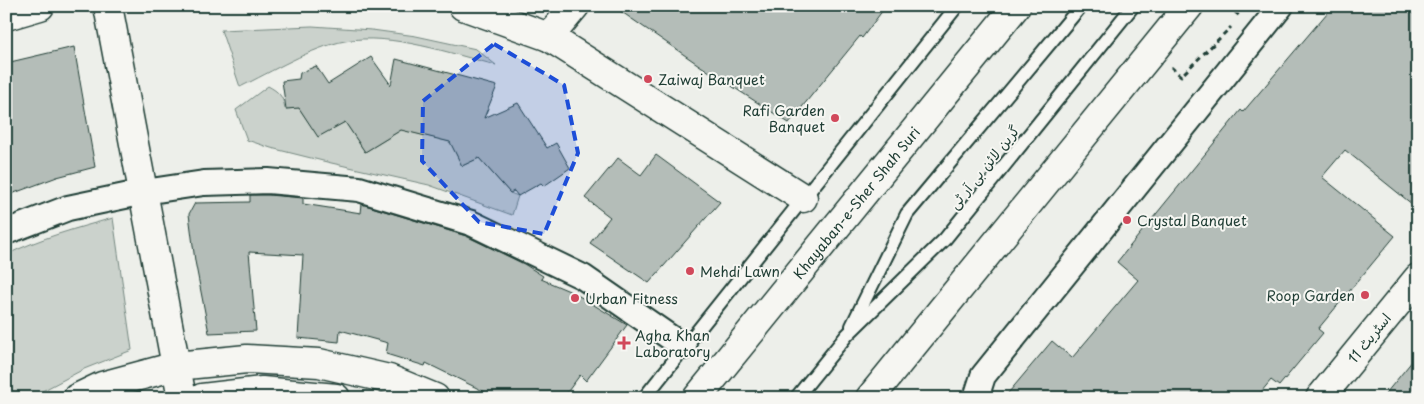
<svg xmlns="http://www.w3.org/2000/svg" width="1424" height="404" font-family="'Playpen Sans','Playpen Sans Arabic',sans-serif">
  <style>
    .green { fill: #cbd2cc; stroke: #758880 }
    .building { fill: #b4bdb8; stroke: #1f3d34 }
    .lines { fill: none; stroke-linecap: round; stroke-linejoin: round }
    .service-casing { stroke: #1f3d34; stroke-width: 16 }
    .minor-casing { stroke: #1f3d34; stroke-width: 28 }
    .tertiary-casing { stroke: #1f3d34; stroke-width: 31 }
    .primary-casing { stroke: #1f3d34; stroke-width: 31 }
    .path { stroke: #1f3d34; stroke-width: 3; stroke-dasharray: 5 4; stroke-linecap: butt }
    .service { stroke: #f6f6f2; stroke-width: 12 }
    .minor { stroke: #f6f6f2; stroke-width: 24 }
    .tertiary { stroke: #f6f6f2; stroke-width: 28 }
    .primary { stroke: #f6f6f2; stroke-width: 28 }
    .marked { fill: #1d4ed8; fill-opacity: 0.2; stroke: #1d4ed8; stroke-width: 4; stroke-dasharray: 10 6; stroke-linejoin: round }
    .poi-dot { fill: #d1495b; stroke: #f6f6f2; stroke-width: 2 }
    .labels { text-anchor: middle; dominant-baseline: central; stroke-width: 4; stroke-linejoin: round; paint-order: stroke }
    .poi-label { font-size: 14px; fill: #1f3d34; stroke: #f6f6f2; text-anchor: start }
    .street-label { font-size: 14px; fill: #1f3d34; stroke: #f6f6f2 }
  </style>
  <rect width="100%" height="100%" fill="#edefea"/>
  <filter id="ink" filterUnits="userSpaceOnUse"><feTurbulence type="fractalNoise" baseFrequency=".02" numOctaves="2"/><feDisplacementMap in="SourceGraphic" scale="10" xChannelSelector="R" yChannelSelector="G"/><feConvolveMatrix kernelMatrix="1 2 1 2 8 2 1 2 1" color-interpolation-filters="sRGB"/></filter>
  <g filter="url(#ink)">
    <!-- green -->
    <g class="green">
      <path d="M312 26 372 30 416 36 476 49 496 65C452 54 390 32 345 41 312 47 271 72 240 87L221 30Z"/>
      <path d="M268 86C279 92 283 96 285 109L299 108 318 136 345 122 365 152 406 127 411 132 451 142 462 166 479 158 510 193 518 196 512 215 429 185 327 162 271 148 247 140 236 110Z"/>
      <path d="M113 218 132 350 84 369 29 398H6V255C40 238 77 228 113 218Z"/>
    </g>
    <!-- building -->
    <g class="building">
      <polygon points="613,6 886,6 862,38 860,36 789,123 699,65"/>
      <polygon points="1333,6 1418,6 1418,209 1345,150 1322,177 1395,236 1318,329 1323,333 1279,386 1271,380 1256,398 1004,398 1052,341 1072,358 1138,280 1117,262 1241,110 1243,112"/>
      <polygon points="74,47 95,167 57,177 6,196 6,63"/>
      <polygon points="371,57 391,85 396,59 497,86 484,118 518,103 547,148 556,143 570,168 544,186 541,183 518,196 514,191 510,193 479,158 462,166 450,142 401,130 365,152 345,122 318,137 299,108 286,109 282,81 299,79 300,73 316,66 328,84"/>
      <polygon points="656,155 720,202 649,283 590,243 610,217 585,198 618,158 641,175"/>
      <polygon points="250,195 268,195 303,198 303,204 361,213 362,204 466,236 524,264 543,276 541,279 574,293 627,325 586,381 580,375 563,398 493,398 483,391 426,363 425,366 386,354 388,343 340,330 339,342 298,338 303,255 249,252 256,331 209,333 195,261 189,214 195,203 250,202"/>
      <polygon points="1418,354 1418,398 1382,398"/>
    </g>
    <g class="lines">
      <!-- service casing -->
      <g class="service-casing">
        <g id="service">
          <polyline points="852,326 907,214 1081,6"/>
          <polyline points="644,398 957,6"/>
          <polyline points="796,398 847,335 945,239 1133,6"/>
        </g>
      </g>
      <!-- minor casing -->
      <g class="minor-casing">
        <g id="minor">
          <polyline points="6,232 68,208 144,192 204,183 268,181 359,189 471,223 583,277 684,347"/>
          <polyline points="976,398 983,376 1281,6"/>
        </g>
      </g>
      <!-- tertiary casing -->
      <g class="tertiary-casing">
        <g id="tertiary">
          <polyline points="108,6 182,398"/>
          <polyline points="463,6 549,37 803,198"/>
          <polyline points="6,16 40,6"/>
          <polyline points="549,37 575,6"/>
          <polyline points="77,398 102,386 176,366 247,359 319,363 389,379 435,398"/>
          <polyline points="202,398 262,391 336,398"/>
          <polyline points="1320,398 1418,278"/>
        </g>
      </g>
      <!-- primary casing -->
      <g class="primary-casing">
        <g id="primary">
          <path id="s1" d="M697 398 1016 6"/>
          <polyline points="870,398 1189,6"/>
        </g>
      </g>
      <!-- path -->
      <g class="path">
        <polyline points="1228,6 1241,17"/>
        <polyline points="1171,67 1181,76 1231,27"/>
      </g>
      <!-- service -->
      <use href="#service" class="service"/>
      <!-- minor -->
      <use href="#minor" class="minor"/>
      <!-- tertiary -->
      <use href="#tertiary" class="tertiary"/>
      <!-- primary -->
      <use href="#primary" class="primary"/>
    </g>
  </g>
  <!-- marked area -->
  <path class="marked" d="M494 44 564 85 578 153 544 234 479 222 422 161 423 101Z"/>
  <!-- markers -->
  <g class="poi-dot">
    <circle cx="648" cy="79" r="5"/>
    <circle cx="835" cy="118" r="5"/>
    <circle cx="1127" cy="220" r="5"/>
    <circle cx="690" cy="271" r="5"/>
    <circle cx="1365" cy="295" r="5"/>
    <circle cx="575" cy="298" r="5"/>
    <path d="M621.5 335.5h5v5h5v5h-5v5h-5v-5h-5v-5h5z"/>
  </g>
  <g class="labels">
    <!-- poi labels -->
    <g class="poi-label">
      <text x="658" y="79">Zaiwaj Banquet</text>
      <text x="825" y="110" text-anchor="end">Rafi Garden<tspan x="825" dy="16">Banquet</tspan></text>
      <text x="1137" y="220">Crystal Banquet</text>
      <text x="700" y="271">Mehdi Lawn</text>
      <text x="1355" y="295" text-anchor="end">Roop Garden</text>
      <text x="585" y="298">Urban Fitness</text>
      <text x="635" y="335">Agha Khan<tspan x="635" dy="16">Laboratory</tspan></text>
    </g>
    <!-- street labels -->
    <g class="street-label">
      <text transform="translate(984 167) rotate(-51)">گرین لائن بی آر ٹی</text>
      <text stroke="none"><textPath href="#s1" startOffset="252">Khayaban-e-Sher Shah Suri</textPath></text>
      <text transform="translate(1369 338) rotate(-51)">اسٹریٹ 11</text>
    </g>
  </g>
  <!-- margin -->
  <rect width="1424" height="404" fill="none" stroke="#f6f6f2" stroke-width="25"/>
  <rect x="12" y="12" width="1399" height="379" fill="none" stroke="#1f3d34" stroke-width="2" filter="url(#ink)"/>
</svg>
